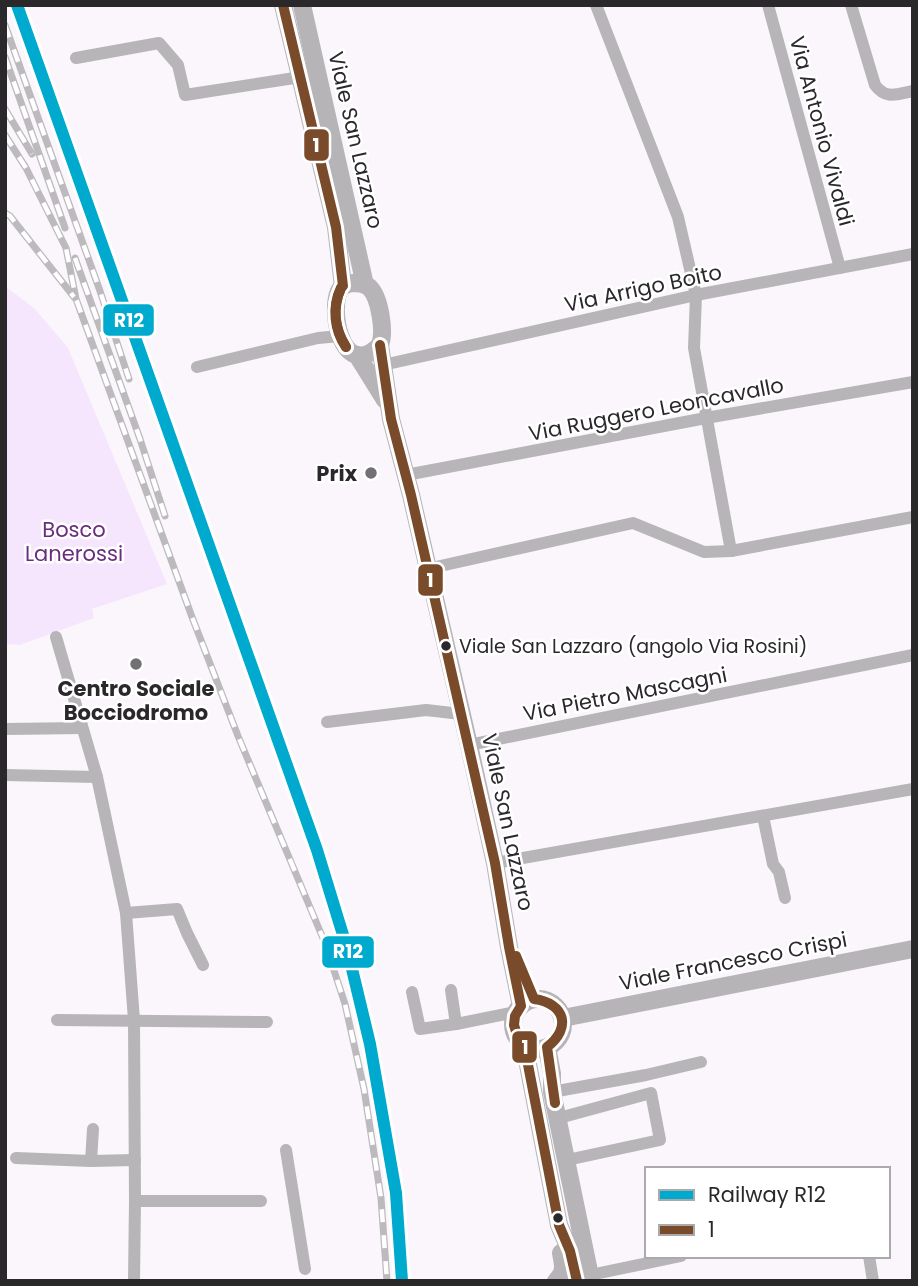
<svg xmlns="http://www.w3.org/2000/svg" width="918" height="1286" font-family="Poppins,sans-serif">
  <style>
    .green { fill: #f6e6fd }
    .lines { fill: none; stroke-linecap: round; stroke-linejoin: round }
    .street { stroke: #b7b5b7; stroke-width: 12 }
    .secondary { stroke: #b6b4b7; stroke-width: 18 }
    .rail-casing { stroke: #bcbabd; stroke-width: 7 }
    .rail { stroke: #fff; stroke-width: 4.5; stroke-dasharray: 13; stroke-linecap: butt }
    .bus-1-casing { stroke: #fff; stroke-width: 16 }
    .bus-1 { stroke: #7a4b2a; stroke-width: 10 }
    .rail-1-casing { stroke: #fff; stroke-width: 18 }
    .rail-1 { stroke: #00a9ce; stroke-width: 12 }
    .poi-dot { fill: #737075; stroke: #fff; stroke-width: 2.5 }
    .bus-dot { fill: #2b282c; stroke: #fff; stroke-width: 2.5 }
    .labels { text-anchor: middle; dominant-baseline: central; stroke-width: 5; stroke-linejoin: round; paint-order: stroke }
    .bus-label { font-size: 19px; fill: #2b282c; stroke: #fff; text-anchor: start }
    .street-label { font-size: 21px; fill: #2b282c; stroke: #fff }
    .poi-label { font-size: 21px; font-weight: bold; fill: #2b282c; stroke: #fff; text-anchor: end }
    .park-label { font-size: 21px; fill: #6a2c7f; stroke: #fff }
    .line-badge { stroke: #fff; stroke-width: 2.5 }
    .badge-label { font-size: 19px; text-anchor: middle; font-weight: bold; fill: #fff }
  </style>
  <rect width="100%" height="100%" fill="#faf6fc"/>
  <!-- green -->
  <polygon class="green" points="5,286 35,309 68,348 167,584 92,609 94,618 20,645 5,644"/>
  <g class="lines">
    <!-- street -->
    <g class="street">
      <polyline points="596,5 678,217 696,295 694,348 731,551"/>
      <polyline points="768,5 840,268"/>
      <path d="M851 5 875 85C886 100 897 94 913 91"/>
      <polyline points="76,58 159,43 178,65 185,95 301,77"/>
      <polyline points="383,365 696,295 913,254"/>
      <polyline points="197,367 318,338 340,336"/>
      <polyline points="406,475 706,418 913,382"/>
      <polyline points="427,569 633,523 704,552 731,551 913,517"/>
      <polyline points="56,637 97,777 126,913 134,1020 135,1201 134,1281"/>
      <polyline points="327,722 426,710 461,714"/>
      <polyline points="5,729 82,728"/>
      <polyline points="469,745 913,655"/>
      <polyline points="5,775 97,777"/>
      <polyline points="763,816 773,864 779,872 785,898"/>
      <polyline points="495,863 913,789"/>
      <polyline points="126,913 177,909 187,933 203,965"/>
      <polyline points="451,990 456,1024"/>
      <polyline points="412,992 420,1029 456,1024 516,1012"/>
      <polyline points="57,1020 267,1022"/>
      <polyline points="552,1092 646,1075 701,1062"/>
      <polyline points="559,1118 651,1093 660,1140 567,1160"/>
      <polyline points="286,1150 305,1269"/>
      <polyline points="16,1158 91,1161 135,1160"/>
      <polyline points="91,1161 93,1129"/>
      <polyline points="135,1201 261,1201"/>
      <polyline points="869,1256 873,1281"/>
      <polyline points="590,1275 681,1256"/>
    </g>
    <!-- secondary -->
    <g class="secondary">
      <polyline points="283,5 336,227 343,286"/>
      <polyline points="302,5 365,285"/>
      <path d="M380 345C340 385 326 299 343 286 344 285 352 283 353 283 358 283 365 284 369 287 380 297 385 332 380 345L391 419 411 495 469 745 495 863 509 947 521 1006"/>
      <polyline points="357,355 385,400"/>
      <circle cx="538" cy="1024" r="25"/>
      <polyline points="563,1018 913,949"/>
      <polyline points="524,1044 559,1225 570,1251 577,1281"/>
      <polyline points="547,1047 552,1074 552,1092 591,1281"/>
      <path d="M556 1281C566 1271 563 1265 561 1253"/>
    </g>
    <!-- rail casing -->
    <g class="rail-casing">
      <g id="rail">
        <polyline points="5,25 100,291 129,379"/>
        <polyline points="5,57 65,228"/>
        <polyline points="5,109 32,154"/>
        <polyline points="5,135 26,168 66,248 76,299 192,617 238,736 325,943 345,1004 364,1089 381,1198 387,1281"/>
        <polyline points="5,213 10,216 74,297"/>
        <polyline points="75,258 140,439 165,516"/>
      </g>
    </g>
    <!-- rail -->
    <use href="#rail" class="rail"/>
    <!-- bus-1 casing -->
    <g class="bus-1-casing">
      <g id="bus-1">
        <polyline points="283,5 336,227 343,286"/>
        <path d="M341 288C332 308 335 329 346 347"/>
        <path d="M341 288C332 307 334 330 346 347"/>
        <polyline points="380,345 391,419 411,495 495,863 509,947 521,1006 515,1016 514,1025 517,1035 524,1044 559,1225 570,1251 577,1281"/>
        <path d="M516 956 534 999C565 1003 572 1028 547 1047L555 1103"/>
      </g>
    </g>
    <!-- bus-1 -->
    <use href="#bus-1" class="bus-1"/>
    <!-- rail-1 casing -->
    <g class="rail-1-casing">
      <polyline id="rail-1" points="17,5 317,850 347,948 370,1044 396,1193 402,1281"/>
    </g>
    <!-- rail-1 -->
    <use href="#rail-1" class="rail-1"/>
  </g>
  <!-- markers -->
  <g class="poi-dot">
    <circle cx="371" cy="473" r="7"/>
    <circle cx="136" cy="664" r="7"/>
  </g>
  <g class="bus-dot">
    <circle cx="446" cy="646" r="6"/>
    <circle cx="558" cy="1218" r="6"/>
  </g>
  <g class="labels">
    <!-- bus labels -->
    <g class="bus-label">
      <text x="459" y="646">Viale San Lazzaro (angolo Via Rosini)</text>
    </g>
    <!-- street labels -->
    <g class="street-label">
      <text transform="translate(822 131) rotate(75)">Via Antonio Vivaldi</text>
      <text transform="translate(356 140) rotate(77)">Viale San Lazzaro</text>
      <text transform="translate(643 288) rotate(-12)">Via Arrigo Boito</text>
      <text transform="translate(656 409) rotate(-11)">Via Ruggero Leoncavallo</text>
      <text transform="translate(625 694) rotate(-11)">Via Pietro Mascagni</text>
      <text transform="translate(508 822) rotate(78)">Viale San Lazzaro</text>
      <text transform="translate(733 961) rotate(-11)">Viale Francesco Crispi</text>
    </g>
    <!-- poi labels -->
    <g class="poi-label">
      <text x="357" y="473">Prix</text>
      <text x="136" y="688" text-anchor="middle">Centro Sociale<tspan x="136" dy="24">Bocciodromo</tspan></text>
    </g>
    <!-- park labels -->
    <g class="park-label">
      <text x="74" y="529">Bosco<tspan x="74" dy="24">Lanerossi</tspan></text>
    </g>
  </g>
  <g class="line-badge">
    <rect x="303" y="128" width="27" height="34" rx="7" fill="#7a4b2a"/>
    <rect x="102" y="303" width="53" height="34" rx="7" fill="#00a9ce"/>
    <rect x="417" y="563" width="27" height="34" rx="7" fill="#7a4b2a"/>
    <rect x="321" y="935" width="54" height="34" rx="7" fill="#00a9ce"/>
    <rect x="511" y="1030" width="27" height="34" rx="7" fill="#7a4b2a"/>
  </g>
  <g class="badge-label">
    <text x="316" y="152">1</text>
    <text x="129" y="327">R12</text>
    <text x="430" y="587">1</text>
    <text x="348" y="958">R12</text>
    <text x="525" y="1054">1</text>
  </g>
  <!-- border -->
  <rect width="918" height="1286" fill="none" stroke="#2b282c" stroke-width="14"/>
  <!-- legend -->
  <rect x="645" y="1167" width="245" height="91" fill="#ffffff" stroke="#aaa9ab" stroke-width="2"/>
  <rect x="659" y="1190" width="35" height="10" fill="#00a9ce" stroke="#aaa9ab" stroke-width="2"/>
  <text x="708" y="1202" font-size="21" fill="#2b282c">Railway R12</text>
  <rect x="659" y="1225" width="35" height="10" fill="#7a4b2a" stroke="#aaa9ab" stroke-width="2"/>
  <text x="708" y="1237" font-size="21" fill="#2b282c">1</text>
</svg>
